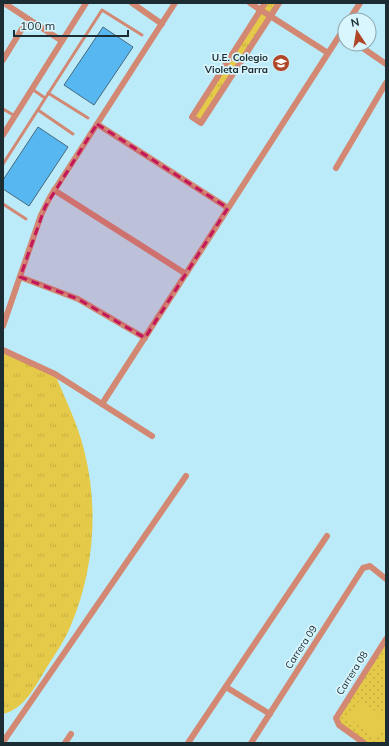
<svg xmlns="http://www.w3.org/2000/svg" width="389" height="746" font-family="Mulish,sans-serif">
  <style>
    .grass { fill: url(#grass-tufts) }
    .park { fill: url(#park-dots) }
    .pitch { fill: #e5ca4a }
    .building { fill: #57b8f1; stroke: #46687e }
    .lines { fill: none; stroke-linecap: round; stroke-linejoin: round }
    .service { stroke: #d28873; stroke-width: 3 }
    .minor { stroke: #d28873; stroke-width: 6 }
    .marked { fill: #c2185b; fill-opacity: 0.2; stroke: #c2185b; stroke-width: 3; stroke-dasharray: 8 5; stroke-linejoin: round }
    .labels { text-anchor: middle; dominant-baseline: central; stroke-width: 3.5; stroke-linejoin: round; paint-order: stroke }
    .poi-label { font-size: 10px; font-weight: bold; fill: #1b2d32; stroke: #d9f5fd; text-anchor: end }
    .street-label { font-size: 10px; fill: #1b2d32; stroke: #d9f5fd }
  </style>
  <defs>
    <pattern id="grass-tufts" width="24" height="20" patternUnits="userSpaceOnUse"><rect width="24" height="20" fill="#e5ca4a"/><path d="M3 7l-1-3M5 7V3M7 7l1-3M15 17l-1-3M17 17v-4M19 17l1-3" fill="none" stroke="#c4ae41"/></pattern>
    <pattern id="park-dots" width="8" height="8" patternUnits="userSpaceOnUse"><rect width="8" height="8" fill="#e5ca4a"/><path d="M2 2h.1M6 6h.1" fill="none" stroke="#c4ae41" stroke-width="1.8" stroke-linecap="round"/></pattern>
  </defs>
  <rect width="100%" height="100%" fill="#bbebf9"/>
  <!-- grass -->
  <g class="grass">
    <polygon points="265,3 279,3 201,123 192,117"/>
    <path d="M3 350 55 374C65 399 78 424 84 450 99 508 94 570 71 625 65 640 56 653 47 667 36 685 25 709 3 714Z"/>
  </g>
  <!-- park -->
  <polygon class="park" points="386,639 386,743 364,743 339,725 336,718"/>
  <!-- pitch -->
  <polygon class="pitch" points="360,700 386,719 386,725 376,738 347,717"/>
  <!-- building -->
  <g class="building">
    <polygon points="103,27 133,47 94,105 64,85"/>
    <polygon points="38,127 68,147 29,206 3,189 3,180"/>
  </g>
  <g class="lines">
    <!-- service -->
    <g class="service">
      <polyline points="32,89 45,98"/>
      <polyline points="48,93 88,118"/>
      <polyline points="3,109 15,116"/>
      <polyline points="38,110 73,134"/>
      <polyline points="3,164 102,10 142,35"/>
      <polyline points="3,204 26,219"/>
    </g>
    <!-- minor -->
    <g class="minor">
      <polyline points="4,3 62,41"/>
      <polyline points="132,3 162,24"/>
      <polyline points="250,3 328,53"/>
      <polyline points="265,3 192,117 201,123 279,3"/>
      <polyline points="349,20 360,3"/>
      <polyline points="357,44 386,64"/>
      <polyline points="3,60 28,19"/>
      <polyline points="97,124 228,208"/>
      <polyline points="3,135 86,3"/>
      <polyline points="336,168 386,83"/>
      <polyline points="54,190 186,274"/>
      <polyline points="20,277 78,299 145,338"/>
      <polyline points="3,326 41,215 50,197 175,3"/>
      <polyline points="3,350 55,374 152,436"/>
      <polyline points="102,404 345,27"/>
      <polyline points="226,687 270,714"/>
      <polyline points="3,742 186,476"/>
      <polyline points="65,743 71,734"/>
      <polyline points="188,743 327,536"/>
      <polyline points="251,743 363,568 370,566 386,579"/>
      <polyline points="364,743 339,725 336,718 386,639"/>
    </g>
  </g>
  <!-- marked area -->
  <path class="marked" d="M97 124 228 208 145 338 78 299 20 277 45 207Z"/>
  <!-- icons -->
  <defs>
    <g id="school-disc" transform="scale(0.9)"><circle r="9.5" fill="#af4627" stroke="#d9f5fd"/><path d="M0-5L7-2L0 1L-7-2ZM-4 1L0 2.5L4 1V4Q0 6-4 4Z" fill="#fff"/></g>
  </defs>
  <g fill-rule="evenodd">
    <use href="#school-disc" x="281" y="63"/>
  </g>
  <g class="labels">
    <!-- poi labels -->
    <g class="poi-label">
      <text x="268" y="57">U.E. Colegio<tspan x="268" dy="12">Violeta Parra</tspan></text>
    </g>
    <!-- street labels -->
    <g class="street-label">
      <text transform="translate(301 647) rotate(-57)">Carrera 09</text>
      <text transform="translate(352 673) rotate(-58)">Carrera 08</text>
    </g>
  </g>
  <!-- border -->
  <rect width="389" height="746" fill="none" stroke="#1b2d32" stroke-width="8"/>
  <!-- north arrow -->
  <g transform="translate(357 32) rotate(348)"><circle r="19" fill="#d9f5fd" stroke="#8da5ac"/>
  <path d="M0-3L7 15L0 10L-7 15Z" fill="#af4627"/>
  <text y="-6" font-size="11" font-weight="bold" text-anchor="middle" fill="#1b2d32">N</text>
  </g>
  <!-- scale -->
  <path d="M14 30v6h114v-6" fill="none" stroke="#1b2d32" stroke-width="2"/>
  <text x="20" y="30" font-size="12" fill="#1b2d32" stroke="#d9f5fd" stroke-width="3" paint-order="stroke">100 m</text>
</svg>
